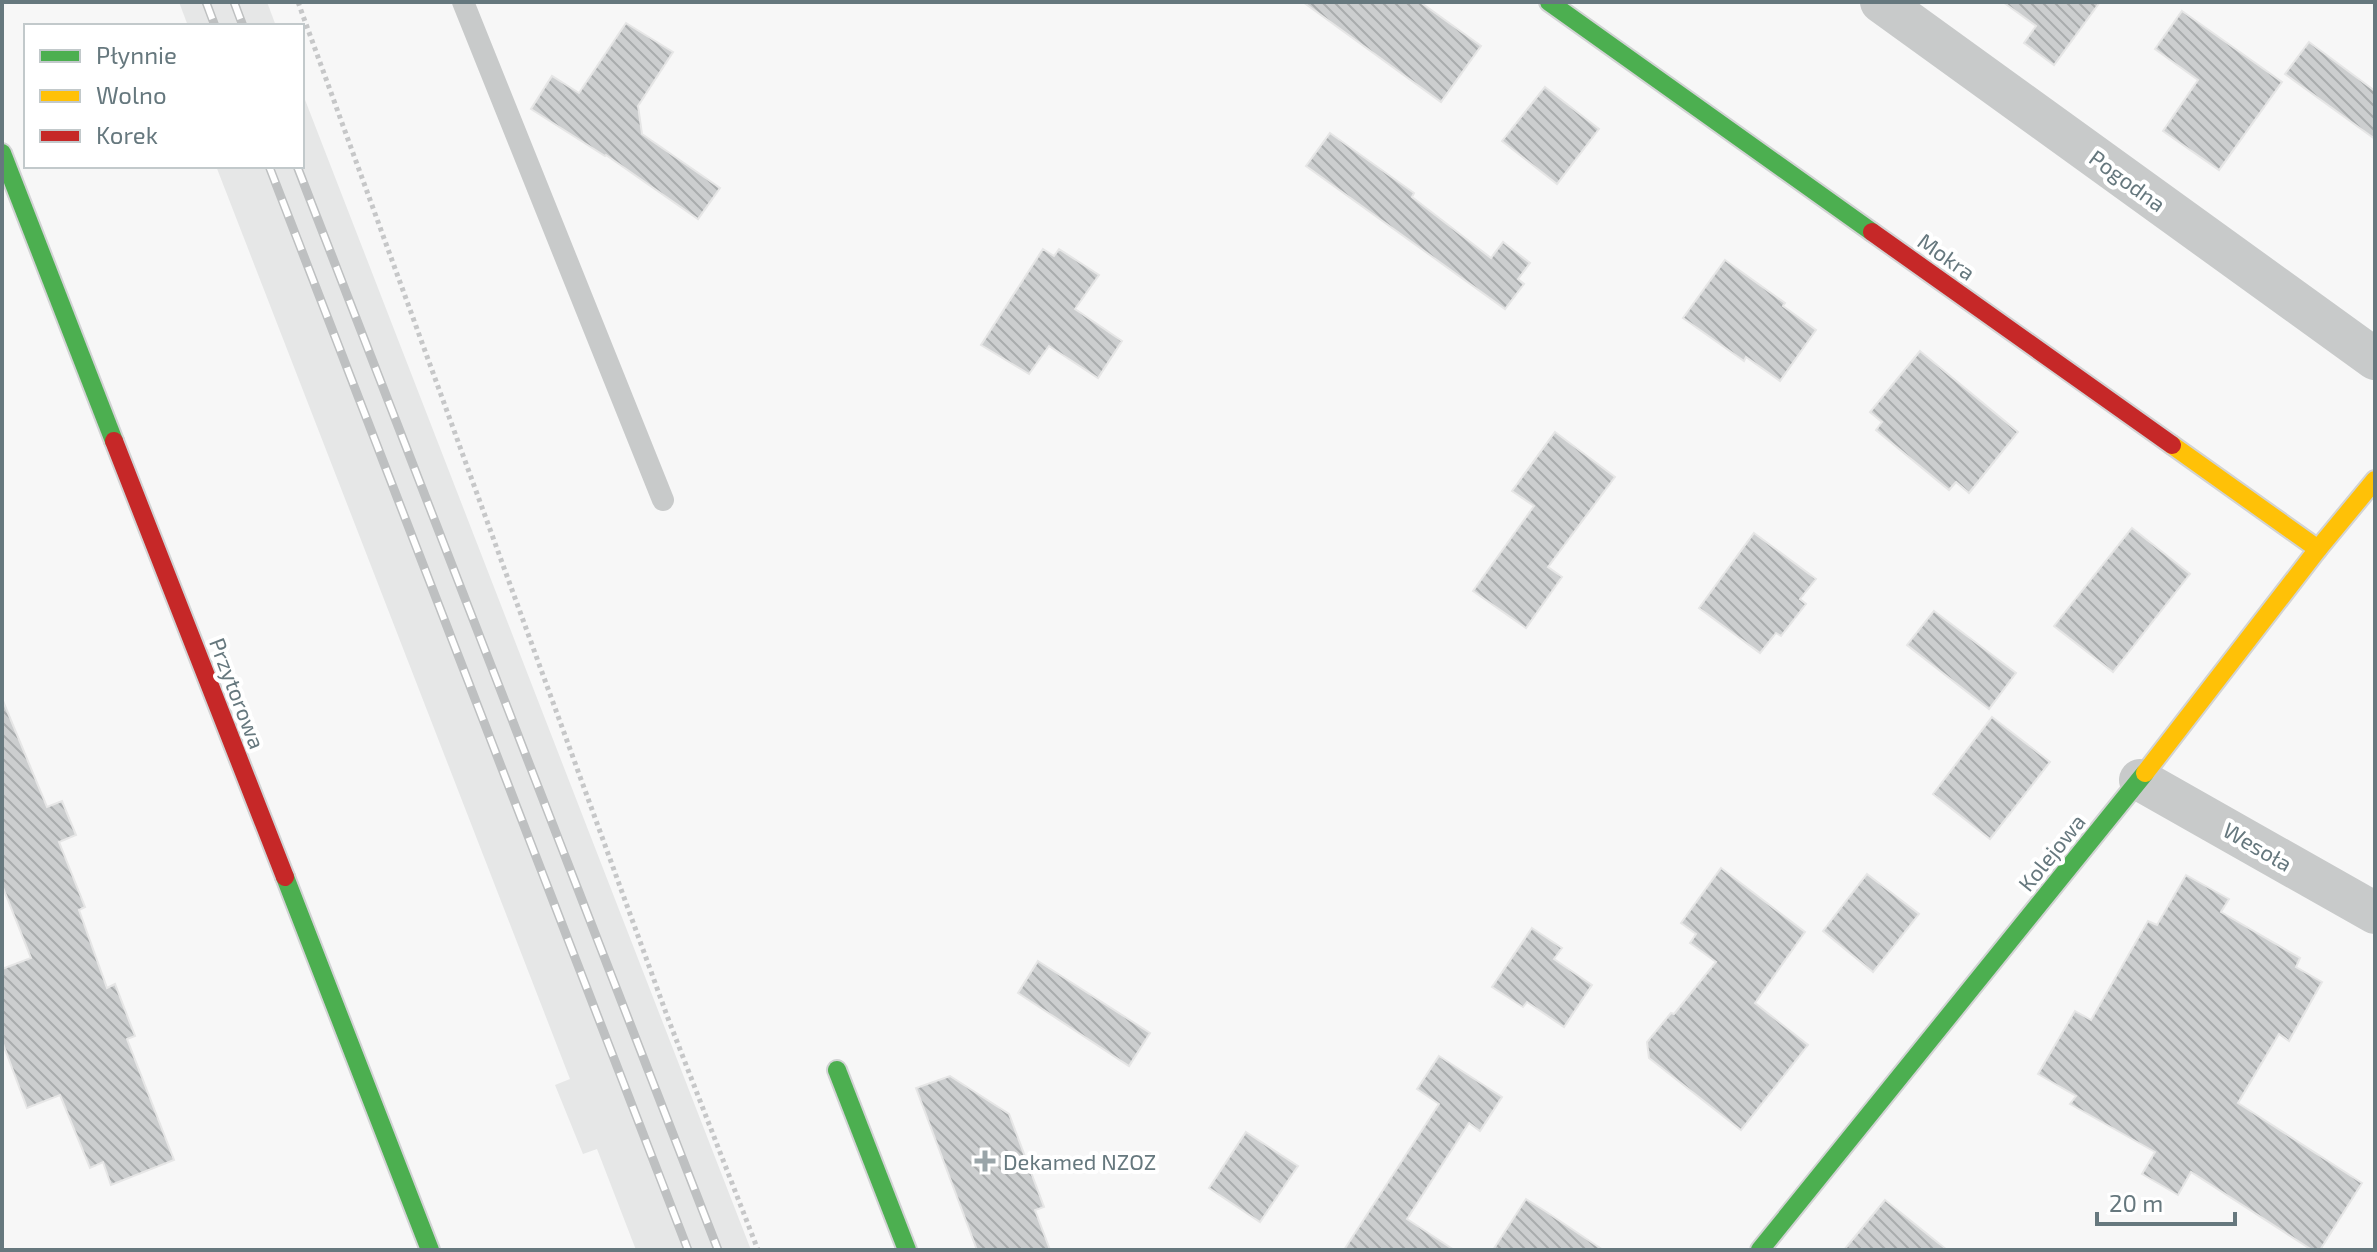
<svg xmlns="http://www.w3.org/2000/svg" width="2377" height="1252" font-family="'Exo 2',sans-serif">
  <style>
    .built { fill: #e6e7e7 }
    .building { fill: url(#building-back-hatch); stroke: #e6e6e6; stroke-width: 2 }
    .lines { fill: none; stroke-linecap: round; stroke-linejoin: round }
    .fast-casing { stroke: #d2d3d4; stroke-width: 22 }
    .slow-casing { stroke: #d2d3d4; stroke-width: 22 }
    .jam-casing { stroke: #d2d3d4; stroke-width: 22 }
    .path { stroke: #c6c7c8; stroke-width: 5; stroke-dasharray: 4 4; stroke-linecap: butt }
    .lane { stroke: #c8caca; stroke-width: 22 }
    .street { stroke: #c8caca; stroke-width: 42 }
    .fast { stroke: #4caf50; stroke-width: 18 }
    .slow { stroke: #ffc107; stroke-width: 18 }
    .jam { stroke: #c62828; stroke-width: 18 }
    .rail-casing { stroke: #bec0c1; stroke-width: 9 }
    .rail { stroke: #fff; stroke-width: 6; stroke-dasharray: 18; stroke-linecap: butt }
    .poi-dot { fill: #99a4a8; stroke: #fff; stroke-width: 3 }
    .labels { text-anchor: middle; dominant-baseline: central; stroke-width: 8; stroke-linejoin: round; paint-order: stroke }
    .street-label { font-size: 22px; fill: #66787e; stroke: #fff }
    .poi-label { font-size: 22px; fill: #66787e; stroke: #fff; text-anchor: start }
  </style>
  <defs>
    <pattern id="building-back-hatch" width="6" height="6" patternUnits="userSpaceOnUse" patternTransform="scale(2)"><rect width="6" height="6" fill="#cccecf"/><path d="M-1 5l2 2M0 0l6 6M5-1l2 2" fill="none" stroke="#a9acad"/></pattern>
  </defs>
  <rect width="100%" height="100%" fill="#f7f7f7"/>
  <!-- built -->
  <g class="built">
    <polygon points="179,2 267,2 276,26 188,26"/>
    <polygon points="302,92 751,1250 636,1250 597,1149 583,1154 555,1085 570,1079 216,166 302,166"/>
  </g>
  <!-- building -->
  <g class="building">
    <polygon points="1303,2 1420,2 1481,46 1441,102"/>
    <polygon points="2003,2 2100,2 2054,65 2024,43 2036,26"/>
    <polygon points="2182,11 2282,82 2219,170 2163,131 2198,80 2155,49"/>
    <polygon points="626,23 673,52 638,106 642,134 720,188 698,219 606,155 605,156 531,109 552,76 579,93"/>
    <polygon points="2309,42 2375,91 2375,139 2285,74"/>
    <polygon points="1545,87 1599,129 1557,184 1502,141"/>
    <polygon points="1330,133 1414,193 1412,197 1491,258 1503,242 1530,263 1518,279 1524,284 1505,309 1306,166"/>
    <polygon points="1043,249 1054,256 1059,249 1099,275 1075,309 1122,341 1098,378 1049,346 1029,374 981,345"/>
    <polygon points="1725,260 1785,303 1783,306 1816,330 1780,381 1746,357 1744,361 1683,318"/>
    <polygon points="1920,351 2018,432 1969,493 1956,482 1949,490 1876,430 1882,422 1870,412"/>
    <polygon points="1555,432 1615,477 1548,567 1562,577 1526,628 1473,591 1534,506 1512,491"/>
    <polygon points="2132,528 2190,574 2113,672 2054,626"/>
    <polygon points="1754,533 1816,579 1800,599 1806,604 1781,636 1776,633 1760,653 1699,608"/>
    <polygon points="1934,611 2016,673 1989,709 1907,645"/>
    <polygon points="3,701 47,807 62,801 76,835 59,842 85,907 79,910 107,988 115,984 135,1036 127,1039 174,1160 111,1185 103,1162 90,1168 60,1095 27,1108 2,1041 2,969 31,958 2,885"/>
    <polygon points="1992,717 2050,762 1990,839 1933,794"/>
    <polygon points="1721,868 1805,932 1755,1003 1808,1045 1741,1130 1649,1058 1647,1042 1671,1013 1674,1014 1716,962 1690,943 1696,934 1681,923"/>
    <polygon points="1867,874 1919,914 1873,972 1823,931"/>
    <polygon points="2186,875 2229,899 2221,912 2300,958 2296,967 2322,982 2289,1041 2279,1034 2238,1103 2362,1183 2320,1250 2312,1250 2191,1172 2178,1195 2142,1174 2155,1152 2070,1104 2076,1096 2038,1074 2075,1011 2091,1020 2148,921 2157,925"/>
    <polygon points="1532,928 1562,948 1554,959 1592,985 1564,1027 1527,1002 1523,1007 1492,987"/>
    <polygon points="1038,961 1150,1033 1129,1066 1018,993"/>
    <polygon points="1439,1056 1502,1097 1480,1131 1469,1123 1407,1219 1454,1250 1344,1250 1439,1104 1417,1089"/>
    <polygon points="950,1076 1009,1114 1044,1207 1035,1210 1050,1250 977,1250 916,1088"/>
    <polygon points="1246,1132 1298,1166 1260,1222 1209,1188"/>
    <polygon points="1526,1199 1545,1211 1603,1250 1493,1250"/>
    <polygon points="1885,1200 1947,1250 1844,1250"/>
  </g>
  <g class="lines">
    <!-- fast casing -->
    <g class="fast-casing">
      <g id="fast">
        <polyline points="1549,2 1872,232"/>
        <polyline points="2,153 114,441"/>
        <polyline points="285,877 430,1250"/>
        <polyline points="837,1070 907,1250"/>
        <polyline points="1760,1250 2145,773"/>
      </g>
    </g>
    <!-- slow casing -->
    <g class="slow-casing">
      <g id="slow">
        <polyline points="2172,445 2318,549"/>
        <polyline points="2145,773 2318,549 2375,480"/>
      </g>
    </g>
    <!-- jam casing -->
    <g class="jam-casing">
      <g id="jam">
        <polyline points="1872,232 2172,445"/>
        <polyline points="114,441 285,877"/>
      </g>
    </g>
    <!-- path -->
    <polyline class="path" points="298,2 669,1021 758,1250"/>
    <!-- lane -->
    <polyline class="lane" points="463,2 663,500"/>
    <!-- street -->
    <g class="street">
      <polyline points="1881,2 2375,359"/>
      <polyline points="2140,780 2375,913"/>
    </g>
    <!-- fast -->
    <use href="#fast" class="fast"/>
    <!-- slow -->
    <use href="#slow" class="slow"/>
    <!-- jam -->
    <use href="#jam" class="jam"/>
    <!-- rail casing -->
    <g class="rail-casing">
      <g id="rail">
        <polyline points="206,2 215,26"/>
        <polyline points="234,2 243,26"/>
        <polyline points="269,166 688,1250"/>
        <polyline points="297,166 718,1250"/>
      </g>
    </g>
    <!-- rail -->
    <use href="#rail" class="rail"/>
  </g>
  <!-- markers -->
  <path class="poi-dot" d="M981 1149h8v8h8v8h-8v8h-8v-8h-8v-8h8z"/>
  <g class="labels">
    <!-- street labels -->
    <g class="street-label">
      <text transform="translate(2128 180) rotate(36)">Pogodna</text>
      <text transform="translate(1947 256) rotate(35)">Mokra</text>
      <text transform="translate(238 693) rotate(69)">Przytorowa</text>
      <text transform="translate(2258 846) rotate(30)">Wesoła</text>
      <text transform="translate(2051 852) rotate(-51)">Kolejowa</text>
    </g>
    <!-- poi labels -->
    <g class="poi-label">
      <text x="1003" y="1161">Dekamed NZOZ</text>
    </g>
  </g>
  <!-- border -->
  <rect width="2377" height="1252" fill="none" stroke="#66787e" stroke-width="8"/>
  <!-- legend -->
  <rect x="24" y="24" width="280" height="144" fill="#ffffff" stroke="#c2c9cb" stroke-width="2"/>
  <rect x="40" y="50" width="40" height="12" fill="#4caf50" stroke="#c2c9cb" stroke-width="2"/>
  <text x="96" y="64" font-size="24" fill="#66787e">Płynnie</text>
  <rect x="40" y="90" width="40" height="12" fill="#ffc107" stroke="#c2c9cb" stroke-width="2"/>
  <text x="96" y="104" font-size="24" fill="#66787e">Wolno</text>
  <rect x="40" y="130" width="40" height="12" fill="#c62828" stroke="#c2c9cb" stroke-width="2"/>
  <text x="96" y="144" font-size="24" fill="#66787e">Korek</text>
  <!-- scale -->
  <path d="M2097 1212v12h138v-12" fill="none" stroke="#66787e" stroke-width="4"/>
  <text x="2109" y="1212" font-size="24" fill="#66787e" stroke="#ffffff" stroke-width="6" paint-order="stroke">20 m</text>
</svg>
